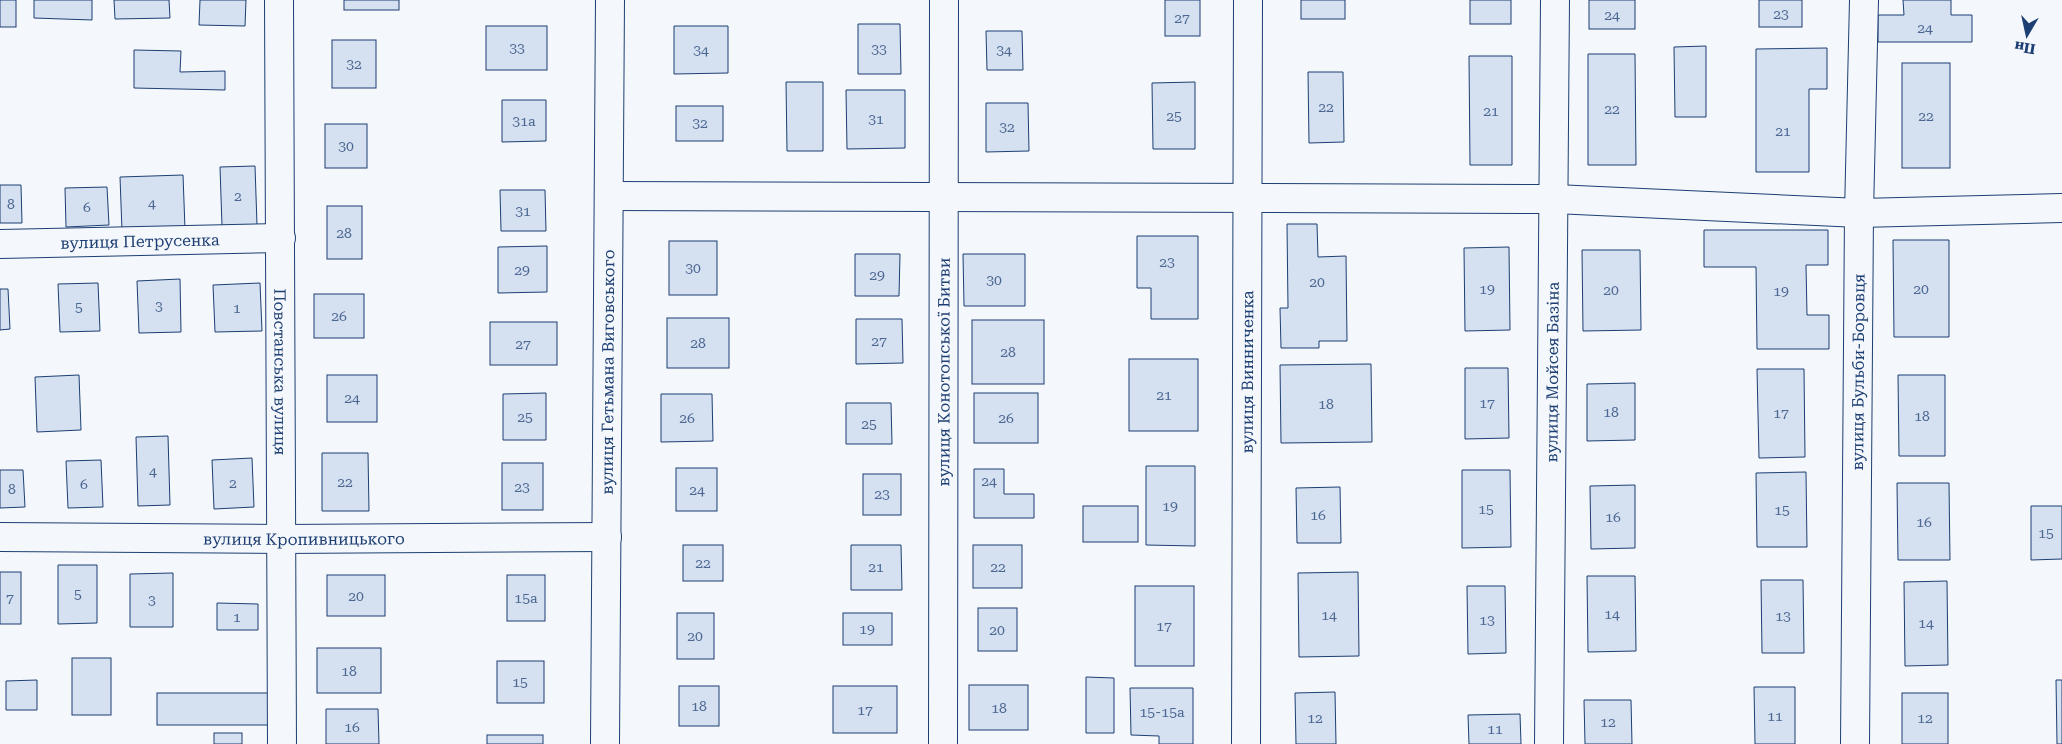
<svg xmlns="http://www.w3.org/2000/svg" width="2062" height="744" font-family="'Roboto Serif',serif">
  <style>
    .building { fill: #d5e0f0; stroke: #1d3f73 }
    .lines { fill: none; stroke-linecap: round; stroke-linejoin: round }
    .minor-casing { stroke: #1d3f73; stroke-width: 30 }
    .minor { stroke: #f4f7fb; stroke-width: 28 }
    .labels { text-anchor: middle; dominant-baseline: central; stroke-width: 4; stroke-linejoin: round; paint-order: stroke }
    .number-label { font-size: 14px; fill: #4b6792 }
    .street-label { font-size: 16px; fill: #1d3f73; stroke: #f4f7fb }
  </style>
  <rect width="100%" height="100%" fill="#f4f7fb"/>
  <!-- building -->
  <g class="building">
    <rect x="0" y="0" width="16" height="27"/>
    <polygon points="34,0 92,0 92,20 34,18"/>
    <polygon points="114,0 169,0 170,18 115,19"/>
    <polygon points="200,0 246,0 245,26 199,25"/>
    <rect x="344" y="0" width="55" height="10"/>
    <rect x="1165" y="0" width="35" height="36"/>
    <rect x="1301" y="0" width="44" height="19"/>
    <rect x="1470" y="0" width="41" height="24"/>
    <rect x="1589" y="0" width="46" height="29"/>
    <rect x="1759" y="0" width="43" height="27"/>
    <polygon points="1903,0 1951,0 1951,15 1972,15 1972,42 1878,42 1878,15 1904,15"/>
    <polygon points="858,24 900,24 901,74 858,74"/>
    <rect x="486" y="26" width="61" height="44"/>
    <polygon points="674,26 728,26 728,73 674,74"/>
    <polygon points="986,31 1022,31 1023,70 987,70"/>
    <rect x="332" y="40" width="44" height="48"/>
    <polygon points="1706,46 1706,117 1675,117 1674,47"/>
    <polygon points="1827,48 1827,89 1809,89 1809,172 1756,172 1756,49"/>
    <polygon points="134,50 181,51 180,72 225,71 225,90 134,88"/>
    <polygon points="1588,54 1635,54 1636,165 1588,165"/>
    <polygon points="1469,56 1512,56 1512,165 1470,165"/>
    <rect x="1902" y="63" width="48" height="105"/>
    <polygon points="1308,72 1343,72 1344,142 1309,143"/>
    <polygon points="786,82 823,82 823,151 787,151"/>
    <polygon points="1195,82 1195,149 1153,149 1152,83"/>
    <polygon points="846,90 905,90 905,148 847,149"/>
    <polygon points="502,100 546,100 546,141 502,142"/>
    <polygon points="986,103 1028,103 1029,151 986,152"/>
    <rect x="676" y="106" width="47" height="35"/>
    <rect x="325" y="124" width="42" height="44"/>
    <polygon points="255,166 257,225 222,226 220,167"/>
    <polygon points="183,175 185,229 122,231 120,177"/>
    <polygon points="0,185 21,185 22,223 0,223"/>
    <polygon points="107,187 109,225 66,227 65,188"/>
    <polygon points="500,190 545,190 546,231 501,231"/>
    <rect x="327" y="206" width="35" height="53"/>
    <polygon points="1287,224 1317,224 1318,257 1346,256 1347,341 1319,341 1319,348 1281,348 1280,308 1288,308"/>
    <polygon points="1704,230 1828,230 1828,265 1806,265 1807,315 1829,315 1829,349 1757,349 1756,267 1704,267"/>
    <polygon points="1137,236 1198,236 1198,319 1151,319 1151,288 1137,288"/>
    <polygon points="1893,240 1949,240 1949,337 1894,337"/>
    <rect x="669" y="241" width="48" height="54"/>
    <polygon points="547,246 547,292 498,293 498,247"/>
    <polygon points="1509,247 1510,330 1465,331 1464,248"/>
    <polygon points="1582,250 1640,250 1641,330 1583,331"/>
    <polygon points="855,254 900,254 899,296 855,296"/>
    <polygon points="963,254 1025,254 1025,306 964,306"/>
    <polygon points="180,279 181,332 139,333 137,281"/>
    <polygon points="98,283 100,331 60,332 58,284"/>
    <polygon points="260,283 262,331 215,332 213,285"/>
    <polygon points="0,289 8,289 10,329 0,330"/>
    <rect x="314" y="294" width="50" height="44"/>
    <rect x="667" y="318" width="62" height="50"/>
    <polygon points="856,319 902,319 903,363 856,364"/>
    <rect x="972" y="320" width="72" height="64"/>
    <rect x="490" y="322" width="67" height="43"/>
    <rect x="1129" y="359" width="69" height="72"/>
    <polygon points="1371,364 1372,442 1281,443 1280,365"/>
    <polygon points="1465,368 1508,368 1509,438 1465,439"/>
    <polygon points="1757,369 1804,369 1805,457 1759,458"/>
    <polygon points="79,375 81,430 37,432 35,377"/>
    <rect x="327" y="375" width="50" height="47"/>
    <polygon points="1898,375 1945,375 1945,456 1899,456"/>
    <polygon points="1635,383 1635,440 1587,441 1587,384"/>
    <polygon points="546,393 546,440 503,440 503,394"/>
    <rect x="974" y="393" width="64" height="50"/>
    <polygon points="661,394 712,394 713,441 661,442"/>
    <polygon points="846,403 891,403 892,444 846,444"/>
    <polygon points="168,436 170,505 138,506 136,437"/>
    <polygon points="322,453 368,453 369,511 322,511"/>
    <polygon points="252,458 254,507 214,509 212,460"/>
    <polygon points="101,460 103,507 68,508 66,461"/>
    <rect x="502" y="463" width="41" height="47"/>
    <polygon points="1146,466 1195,466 1195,546 1146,545"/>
    <rect x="676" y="468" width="41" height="43"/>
    <polygon points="974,469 1004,469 1004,494 1034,494 1034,518 974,518"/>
    <polygon points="0,470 23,470 25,507 0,508"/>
    <polygon points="1462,470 1510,470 1511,547 1462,548"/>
    <polygon points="1806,472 1807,547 1757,547 1756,473"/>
    <rect x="863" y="474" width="38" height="41"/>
    <polygon points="1897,483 1949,483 1950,560 1898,560"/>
    <polygon points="1635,485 1635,548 1591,549 1590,486"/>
    <polygon points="1340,487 1341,543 1297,543 1296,488"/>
    <rect x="1083" y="506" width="55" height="36"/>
    <polygon points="2031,506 2062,506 2062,559 2031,560"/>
    <rect x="683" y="545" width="40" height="36"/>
    <polygon points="851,545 901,545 902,590 851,590"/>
    <rect x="973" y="545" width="49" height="43"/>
    <polygon points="58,565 97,565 97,623 58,624"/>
    <rect x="0" y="572" width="21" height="52"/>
    <polygon points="1358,572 1359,656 1299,657 1298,573"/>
    <polygon points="173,573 173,627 130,627 130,574"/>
    <rect x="327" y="575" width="58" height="41"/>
    <rect x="507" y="575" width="38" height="46"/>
    <polygon points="1587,576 1635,576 1636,651 1588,652"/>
    <polygon points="1761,580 1803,580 1804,653 1762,653"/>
    <polygon points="1947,581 1948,665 1905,666 1904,582"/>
    <rect x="1135" y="586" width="59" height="80"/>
    <polygon points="1467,586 1505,586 1506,653 1468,654"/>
    <polygon points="217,603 258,604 258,630 217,630"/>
    <rect x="978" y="608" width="39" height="43"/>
    <rect x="677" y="613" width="37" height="46"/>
    <rect x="843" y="613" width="49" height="32"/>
    <rect x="317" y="648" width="64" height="45"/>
    <rect x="72" y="658" width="39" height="57"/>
    <rect x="497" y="661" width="47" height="42"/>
    <polygon points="1086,677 1114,678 1114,733 1086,733"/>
    <polygon points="37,680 37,710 6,710 6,681"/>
    <polygon points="2056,680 2062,680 2062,744 2057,744"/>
    <rect x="969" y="685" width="59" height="45"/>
    <rect x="679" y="686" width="40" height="40"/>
    <rect x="833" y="686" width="64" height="47"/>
    <polygon points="1754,687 1795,687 1795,744 1755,744"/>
    <polygon points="1130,688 1193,688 1193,744 1159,744 1159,736 1131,735"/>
    <polygon points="1335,692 1336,744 1296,744 1295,693"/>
    <rect x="157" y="693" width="116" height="32"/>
    <rect x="1902" y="693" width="46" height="51"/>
    <polygon points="1584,700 1631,700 1632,744 1585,744"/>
    <polygon points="326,709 378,709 379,744 326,744"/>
    <polygon points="1520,714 1521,744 1469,744 1468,715"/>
    <rect x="214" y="733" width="28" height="11"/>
    <rect x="487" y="735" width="56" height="9"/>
  </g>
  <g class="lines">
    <!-- minor casing -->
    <g class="minor-casing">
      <g id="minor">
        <path id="s1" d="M279 0 282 744"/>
        <polyline points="609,196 1555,199 1859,213 2062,208"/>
        <path id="s2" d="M0 244 281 238"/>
        <path id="s3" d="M0 537 283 539 607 537"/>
        <path id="s4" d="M605 744 610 0"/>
        <path id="s5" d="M943 744 944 0"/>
        <path id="s6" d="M1246 744 1248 0"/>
        <path id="s7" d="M1549 744 1555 0"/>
        <path id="s8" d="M1855 744 1859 213 1864 0"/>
      </g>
    </g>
    <!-- minor -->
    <use href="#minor" class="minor"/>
  </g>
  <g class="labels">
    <!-- number labels -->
    <g class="number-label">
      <text x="1781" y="14">23</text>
      <text x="1612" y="15">24</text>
      <text x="1182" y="18">27</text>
      <text x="1925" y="28">24</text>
      <text x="517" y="48">33</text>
      <text x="879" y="49">33</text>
      <text x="701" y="50">34</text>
      <text x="1004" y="50">34</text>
      <text x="354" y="64">32</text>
      <text x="1326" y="107">22</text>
      <text x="1612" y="109">22</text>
      <text x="1491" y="111">21</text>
      <text x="1174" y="116">25</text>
      <text x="1926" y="116">22</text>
      <text x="876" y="119">31</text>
      <text x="524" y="121">31а</text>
      <text x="700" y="123">32</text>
      <text x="1007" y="127">32</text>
      <text x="1783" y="131">21</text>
      <text x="346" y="146">30</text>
      <text x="238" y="196">2</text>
      <text x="152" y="203">4</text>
      <text x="11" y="204">8</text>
      <text x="87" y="207">6</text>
      <text x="523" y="211">31</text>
      <text x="344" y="233">28</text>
      <text x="1167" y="262">23</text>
      <text x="693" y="268">30</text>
      <text x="522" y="270">29</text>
      <text x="877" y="275">29</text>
      <text x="994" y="280">30</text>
      <text x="1317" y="282">20</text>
      <text x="1487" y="289">19</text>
      <text x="1921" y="289">20</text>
      <text x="1611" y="290">20</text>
      <text x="1781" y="291">19</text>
      <text x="159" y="306">3</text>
      <text x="79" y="307">5</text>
      <text x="237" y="308">1</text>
      <text x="339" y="316">26</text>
      <text x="879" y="341">27</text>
      <text x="698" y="343">28</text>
      <text x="523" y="344">27</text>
      <text x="1008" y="352">28</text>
      <text x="1164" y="395">21</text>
      <text x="352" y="398">24</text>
      <text x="1487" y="403">17</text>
      <text x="1326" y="404">18</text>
      <text x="1611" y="412">18</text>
      <text x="1781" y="413">17</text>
      <text x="1922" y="416">18</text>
      <text x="525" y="417">25</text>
      <text x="687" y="418">26</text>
      <text x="1006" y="418">26</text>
      <text x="869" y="424">25</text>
      <text x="153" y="471">4</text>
      <text x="989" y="481">24</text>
      <text x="345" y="482">22</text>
      <text x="233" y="483">2</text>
      <text x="84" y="484">6</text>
      <text x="522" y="487">23</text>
      <text x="12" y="489">8</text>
      <text x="697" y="490">24</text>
      <text x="882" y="494">23</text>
      <text x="1170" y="506">19</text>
      <text x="1486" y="509">15</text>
      <text x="1782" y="510">15</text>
      <text x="1318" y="515">16</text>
      <text x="1613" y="517">16</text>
      <text x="1924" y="522">16</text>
      <text x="2046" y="533">15</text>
      <text x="703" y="563">22</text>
      <text x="876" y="567">21</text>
      <text x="998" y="567">22</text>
      <text x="78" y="594">5</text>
      <text x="356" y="596">20</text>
      <text x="10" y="598">7</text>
      <text x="526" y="598">15а</text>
      <text x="152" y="600">3</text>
      <text x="1612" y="614">14</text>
      <text x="1329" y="615">14</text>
      <text x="1783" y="616">13</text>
      <text x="237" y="617">1</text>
      <text x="1487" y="620">13</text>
      <text x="1926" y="623">14</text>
      <text x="1164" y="626">17</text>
      <text x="867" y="629">19</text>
      <text x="997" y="630">20</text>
      <text x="695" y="636">20</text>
      <text x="349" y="671">18</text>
      <text x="520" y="682">15</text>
      <text x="699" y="706">18</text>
      <text x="999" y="708">18</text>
      <text x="865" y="710">17</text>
      <text x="1162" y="712">15-15а</text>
      <text x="1775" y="716">11</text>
      <text x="1315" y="718">12</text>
      <text x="1925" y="718">12</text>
      <text x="1608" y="722">12</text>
      <text x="352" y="727">16</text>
      <text x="1495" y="729">11</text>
    </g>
    <!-- street labels -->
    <g class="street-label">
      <text stroke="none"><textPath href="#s2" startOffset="140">вулиця Петрусенка</textPath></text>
      <text stroke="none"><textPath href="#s1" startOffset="372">Повстанська вулиця</textPath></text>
      <text stroke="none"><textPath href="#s4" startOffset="372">вулиця Гетьмана Виговського</textPath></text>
      <text stroke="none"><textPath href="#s5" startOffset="372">вулиця Конотопської Битви</textPath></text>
      <text stroke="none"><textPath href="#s6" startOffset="372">вулиця Винниченка</textPath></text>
      <text stroke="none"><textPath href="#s7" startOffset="372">вулиця Мойсея Базіна</textPath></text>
      <text stroke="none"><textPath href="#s8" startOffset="372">вулиця Бульби-Боровця</textPath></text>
      <text stroke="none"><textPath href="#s3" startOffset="304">вулиця Кропивницького</textPath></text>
    </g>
  </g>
  <!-- north arrow -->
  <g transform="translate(2027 35) rotate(189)" stroke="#f4f7fb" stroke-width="4" paint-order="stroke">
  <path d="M0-4L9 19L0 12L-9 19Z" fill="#1d3f73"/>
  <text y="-8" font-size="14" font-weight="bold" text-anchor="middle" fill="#1d3f73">Пн</text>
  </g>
</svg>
